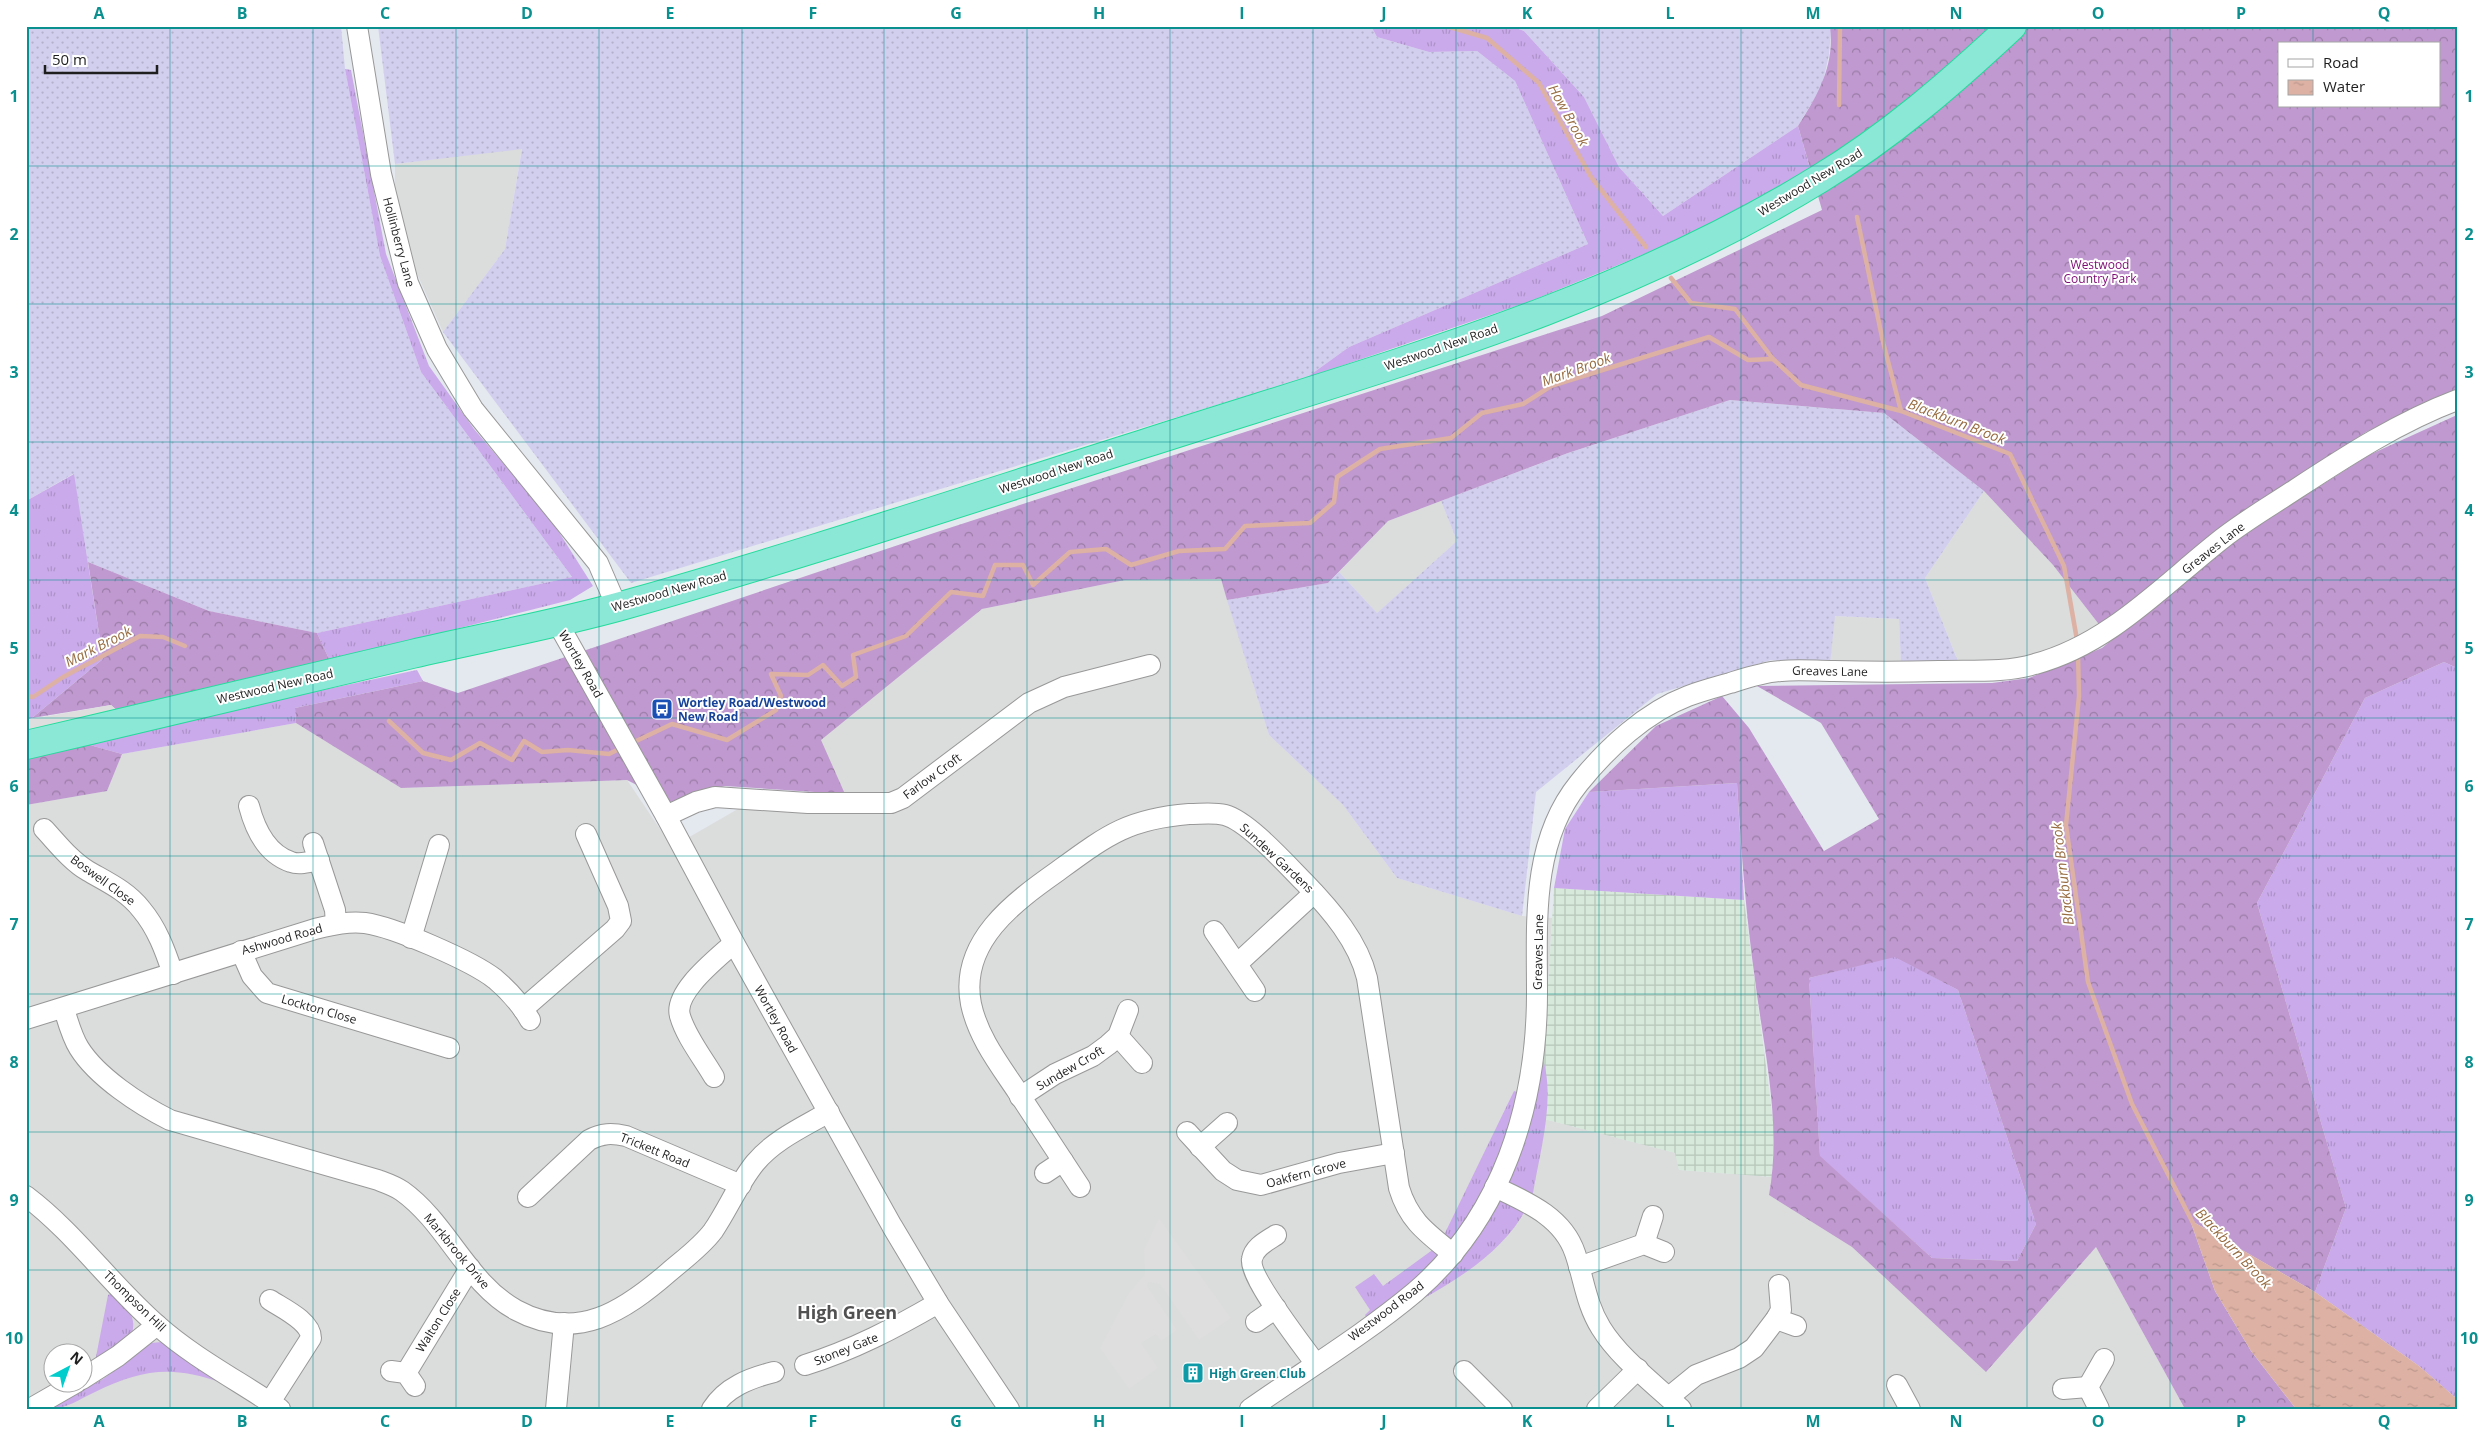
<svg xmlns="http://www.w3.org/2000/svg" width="2483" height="1435" font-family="'Open Sans',sans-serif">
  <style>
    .residential { fill: #dbdcdc; fill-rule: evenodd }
    .industrial { fill: url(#industrial-grid) }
    .farmland { fill: url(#farmland-dots) }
    .grass { fill: url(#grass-tufts) }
    .forest { fill: url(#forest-crowns); fill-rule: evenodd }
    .parking { fill: #dedede }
    .water { fill: url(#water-ripples) }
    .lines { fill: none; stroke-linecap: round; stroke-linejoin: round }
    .stream { stroke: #ddb1a4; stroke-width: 4.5 }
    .minor-casing { stroke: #989898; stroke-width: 22 }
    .highway-casing { stroke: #23dc9b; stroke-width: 30 }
    .minor { stroke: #fff; stroke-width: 20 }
    .highway { stroke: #8be7d6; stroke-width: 28 }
    .grid { fill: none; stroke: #0a908f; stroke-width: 1; stroke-opacity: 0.55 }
    .labels { text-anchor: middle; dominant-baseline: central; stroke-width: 4; stroke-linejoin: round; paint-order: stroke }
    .street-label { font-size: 12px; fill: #1e1e1e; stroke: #fff }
    .park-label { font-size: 12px; fill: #7e0b75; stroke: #fff }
    .transit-label { font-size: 12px; font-weight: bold; fill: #164399; stroke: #fff; text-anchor: start }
    .culture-label { font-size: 12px; font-weight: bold; fill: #0d838f; stroke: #fff; text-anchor: start }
    .water-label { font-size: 14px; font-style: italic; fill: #976c41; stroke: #fff }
    .district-label { font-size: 18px; font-weight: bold; fill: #515151; stroke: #fff }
    .neatline { fill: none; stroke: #0a908f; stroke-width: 2 }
    .grid-label { font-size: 16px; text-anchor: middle; font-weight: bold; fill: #0a908f }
  </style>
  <defs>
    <pattern id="industrial-grid" width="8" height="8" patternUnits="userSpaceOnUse" patternTransform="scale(1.25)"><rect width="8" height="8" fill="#d6e9da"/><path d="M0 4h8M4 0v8" fill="none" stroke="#b7c7bb"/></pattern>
    <pattern id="farmland-dots" width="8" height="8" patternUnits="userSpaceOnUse" patternTransform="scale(1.25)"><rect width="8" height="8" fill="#d2cfee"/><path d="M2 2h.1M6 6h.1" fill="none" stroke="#b4b1cc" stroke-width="1.8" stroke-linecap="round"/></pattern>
    <pattern id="grass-tufts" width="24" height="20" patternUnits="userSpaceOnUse" patternTransform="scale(1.25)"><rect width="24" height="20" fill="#caaaea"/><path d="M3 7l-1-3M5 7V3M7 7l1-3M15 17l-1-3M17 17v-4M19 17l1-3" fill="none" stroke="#ad92c8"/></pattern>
    <pattern id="forest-crowns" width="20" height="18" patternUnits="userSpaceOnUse" patternTransform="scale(1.25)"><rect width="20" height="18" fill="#bf99cf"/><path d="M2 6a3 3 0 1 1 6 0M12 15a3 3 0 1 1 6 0" fill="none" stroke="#9b7ca7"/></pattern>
    <pattern id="water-ripples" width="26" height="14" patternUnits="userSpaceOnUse" patternTransform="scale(1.25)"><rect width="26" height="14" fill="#ddb1a4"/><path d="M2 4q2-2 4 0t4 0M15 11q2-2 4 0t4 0" fill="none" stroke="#bd988d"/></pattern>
  </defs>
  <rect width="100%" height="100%" fill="#e4e8ef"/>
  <!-- residential -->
  <g class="residential">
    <polygon points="522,148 505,249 443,332 407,251 395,210 395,164"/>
    <polygon points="1984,491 2053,565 2101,627 2026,660 1959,664 1925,578"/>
    <polygon points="1441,501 1457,541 1377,613 1339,572 1388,521"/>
    <path d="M1221 579 1269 735 1343 805 1397 878 1522 916 1552 918 1540 1118 1676 1153 1679 1170 1772 1177 1769 1195 1852 1247 1985 1371 2096 1247 2185 1409H26V805L107 791 122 754 296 723 401 788 627 780 672 847 738 809 853 812 820 740 982 609 1125 580ZM52 1352H82V1382H52Z"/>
    <polygon points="1833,616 1899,619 1901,665 1830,664"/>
  </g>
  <!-- industrial -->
  <polygon class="industrial" points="1554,888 1744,900 1774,1127 1772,1177 1679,1170 1675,1153 1540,1118"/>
  <!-- farmland -->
  <g class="farmland">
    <polygon points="26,26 341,26 345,69 380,256 421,372 572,577 317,633 209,611 88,562 73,474 26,501"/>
    <polygon points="378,26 1371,26 1377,37 1429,52 1477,51 1515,81 1588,244 1349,347 1306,378 631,583 443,332 505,249 522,149 395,164"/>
    <polygon points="1512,26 1830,26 1831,31 1829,55 1822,86 1798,126 1663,216 1619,167 1584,97 1524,31"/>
    <polygon points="1730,400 1884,413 1984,491 1925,578 1959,664 1901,665 1899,619 1835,616 1830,664 1771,660 1657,694 1536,792 1522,916 1397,878 1343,805 1269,735 1227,600 1328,583 1339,572 1377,613 1457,541 1441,501 1568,453"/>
  </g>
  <!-- grass -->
  <g class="grass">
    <polygon points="1371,26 1511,26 1524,31 1584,97 1619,167 1663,216 1798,126 1811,172 1681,239 1531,301 1306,378 1349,347 1588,244 1515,81 1477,51 1429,52 1377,37"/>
    <polygon points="345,69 351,70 386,254 429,366 474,429 550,518 593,586 570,600 330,661 317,633 572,577 421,372 380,256"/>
    <polygon points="74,474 103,659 32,718 26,720 26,501"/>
    <polygon points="2444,662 2457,668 2457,1399 2419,1366 2315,1292 2346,1208 2257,903 2365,698"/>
    <polygon points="417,670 423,681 295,708 296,723 122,754 79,742"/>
    <polygon points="1737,783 1744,900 1554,888 1565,829 1589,792"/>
    <polygon points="1895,956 1958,990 2036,1224 2017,1261 1932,1258 1820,1157 1809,978"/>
    <path d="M1541 1054C1557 1094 1540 1151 1533 1193 1515 1244 1463 1277 1417 1302L1468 1251 1494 1209 1529 1129 1538 1087Z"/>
    <path d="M1514 1091 1520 1093C1508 1154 1474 1219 1432 1265 1413 1285 1389 1302 1368 1320L1365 1315 1370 1310 1355 1287 1374 1274 1383 1286 1431 1251 1445 1233Z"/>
    <path d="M112 1293C123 1304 138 1315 132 1333L95 1362 108 1295Z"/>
    <path d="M162 1342 222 1383C172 1365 142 1369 95 1392 80 1399 66 1409 49 1409L103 1379 151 1343Z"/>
  </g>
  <!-- forest -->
  <g class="forest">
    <path d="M1830 26H2457V390L2366 432 2228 523 2101 627 2053 565 1984 491 1884 413 1730 400 1568 453 1388 521 1328 583 1227 600 1221 579 1125 580 982 609 821 740 845 794 725 786 670 802 627 780 401 788 296 723 295 708 423 681 458 693 937 532 1602 316 1822 210 1798 126C1818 94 1835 66 1830 26ZM2279 44H2439V106H2279Z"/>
    <path d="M2457 415V668L2444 662 2365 698 2257 903 2346 1208 2315 1292 2190 1220 2215 1291 2251 1351 2296 1409H2185L2096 1247 1986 1372 1852 1247 1769 1195C1782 1124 1764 1051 1755 980 1746 915 1741 849 1737 783L1589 792 1656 726 1722 696 1749 728 1824 851 1879 819 1821 723 1757 686 1992 683 2029 678 2102 648 2234 541 2369 455ZM1895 957 1958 990 2036 1224 2017 1261 1932 1258 1820 1156 1809 978Z"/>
    <polygon points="88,562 209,611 317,633 330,661 120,713 111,705 32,718 103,659"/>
    <polygon points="79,742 122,754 107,791 26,805 26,755"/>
  </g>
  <!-- parking -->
  <g class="parking">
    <polygon points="111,705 120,713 26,734 26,720"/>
    <polygon points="1159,1218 1231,1318 1199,1340 1160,1284 1148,1282 1147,1286 1177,1330 1161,1341 1156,1334 1141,1343 1158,1368 1129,1389 1100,1348 1129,1293 1145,1274 1144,1250"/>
  </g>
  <!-- water -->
  <polygon class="water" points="2190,1220 2315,1292 2419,1366 2457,1399 2457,1409 2296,1409 2251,1351 2215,1291"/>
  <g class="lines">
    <!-- stream -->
    <g class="stream">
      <polyline points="1446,26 1487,38 1539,83 1591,177 1646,247"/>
      <polyline points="1839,105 1840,26"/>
      <polyline points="1857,217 1883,342 1901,411"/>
      <polyline points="1671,278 1691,303 1735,309 1773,359 1801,385 1901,411 2010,454 2064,566 2077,640"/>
      <polyline points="2078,653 2079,696 2066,825 2088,982 2132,1104 2193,1223"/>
      <polyline points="26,696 33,697 63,677 140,636 163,637 185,646"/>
      <polyline points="389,721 423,753 451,760 480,743 512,760 524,741 542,752 568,750 609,754 623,747"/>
      <polyline points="632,743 672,724 727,740 776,710 781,696 771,674 808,675 823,665 842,686 856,677 853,655 906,636 951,592 983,596 995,565 1023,565 1033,585 1070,552 1106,549 1131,565 1179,551 1225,549 1245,526 1310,523 1334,502 1337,477 1380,449 1451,438 1482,413 1523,404 1551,386 1709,337 1748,360 1773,359"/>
    </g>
    <!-- minor casing -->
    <g class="minor-casing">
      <g id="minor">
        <polyline points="357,26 381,174 408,283 437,349 473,409 598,563 617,607"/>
        <polyline points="556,620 666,816 734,943 892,1226 938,1303 1009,1409"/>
        <path d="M249 806C255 829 267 854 291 862 299 865 310 862 319 860"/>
        <polyline points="666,816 696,802 715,797 808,803 891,803 903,798 1029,703 1064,687 1150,665"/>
        <path d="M44 829C58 844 71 861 88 871 107 882 127 891 141 909 157 928 165 950 173 974"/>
        <polyline points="313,843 335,910 336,924"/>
        <polyline points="1214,931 1255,991"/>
        <polyline points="411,938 439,845"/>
        <polyline points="241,951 252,976 267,993 449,1048"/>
        <polyline points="1238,963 1314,893"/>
        <path d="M64 1009C68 1022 72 1037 79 1048 97 1077 140 1105 170 1120L378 1180C386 1183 395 1186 402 1191 447 1223 467 1283 516 1310 577 1343 624 1311 669 1272 684 1259 701 1247 713 1231 728 1209 738 1184 755 1163 774 1140 803 1127 829 1112"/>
        <polyline points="523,1009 615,929 621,921 618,906 586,834"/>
        <path d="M26 1019 315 929C332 925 348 921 365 923 394 927 472 961 495 979 509 991 521 1004 530 1020"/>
        <polyline points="1118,1036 1142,1063"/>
        <path d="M714 1077C703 1058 686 1037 680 1016 673 992 718 958 734 943"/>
        <polyline points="1020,1097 1055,1074 1093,1056 1108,1045 1118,1036 1128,1010"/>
        <polyline points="1187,1132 1223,1171 1237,1180 1261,1185 1339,1163 1394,1153"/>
        <polyline points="1200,1147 1227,1123"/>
        <polyline points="1045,1173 1063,1161"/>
        <path d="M1080 1187C1059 1155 1038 1123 1017 1091 999 1064 978 1037 971 1004 959 942 1014 902 1058 871 1106 836 1127 819 1189 814 1201 814 1213 812 1225 815 1248 821 1287 865 1305 883 1331 910 1358 941 1367 978L1399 1188C1409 1221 1427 1233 1453 1254"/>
        <path d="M1495 1187C1527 1202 1563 1217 1575 1253 1584 1279 1586 1304 1601 1328 1620 1359 1655 1384 1681 1409"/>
        <path d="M26 1196C75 1233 111 1285 157 1325 194 1358 239 1381 280 1409"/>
        <path d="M528 1197 589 1140C602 1133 612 1133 626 1136L741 1185"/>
        <path d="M1276 1235C1267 1241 1254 1247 1252 1259 1248 1276 1303 1346 1315 1363"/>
        <polyline points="1644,1244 1653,1216"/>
        <polyline points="1579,1267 1644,1244 1664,1252"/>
        <polyline points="1776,1319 1796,1326"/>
        <polyline points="1256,1322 1276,1308"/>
        <path d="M805 1365C853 1350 895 1328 938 1303"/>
        <polyline points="391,1371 406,1373 415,1386"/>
        <polyline points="1464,1371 1502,1409"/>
        <polyline points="406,1373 470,1268"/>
        <polyline points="82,1379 118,1356 157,1325"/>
        <polyline points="1897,1385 1910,1409"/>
        <polyline points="2063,1389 2088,1387"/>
        <polyline points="1669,1397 1696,1375 1739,1358 1754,1348 1776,1319 1781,1310 1779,1285"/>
        <path d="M270 1402 311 1338C311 1321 282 1308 270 1300"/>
        <polyline points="30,1409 77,1382"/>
        <polyline points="556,1409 564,1323"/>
        <path d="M712 1409C726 1387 750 1378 774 1372"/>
        <path d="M1250 1409C1304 1371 1365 1334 1415 1292 1502 1217 1537 1106 1537 993 1537 922 1531 842 1579 783 1607 748 1646 712 1688 696 1701 691 1716 687 1730 683 1746 678 1764 672 1781 671 1798 669 1816 671 1834 671 1869 672 1904 672 1939 671 1970 670 2005 673 2035 664 2110 644 2164 584 2223 538 2246 520 2272 505 2296 489 2348 455 2399 422 2457 400"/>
        <polyline points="1597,1409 1638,1369"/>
        <polyline points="2099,1409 2088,1387 2104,1359"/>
      </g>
    </g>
    <!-- highway casing -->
    <g class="highway-casing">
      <path id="highway" d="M26 745C155 715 284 684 412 654 481 638 552 625 621 606 796 557 969 499 1143 444 1372 370 1612 307 1819 179 1890 136 1951 83 2012 26"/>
    </g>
    <!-- minor -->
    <use href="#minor" class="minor"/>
    <!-- highway -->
    <use href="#highway" class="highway"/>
  </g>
  <!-- grid -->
  <path class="grid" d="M170 26V1409M313 26V1409M456 26V1409M599 26V1409M742 26V1409M884 26V1409M1027 26V1409M1170 26V1409M1313 26V1409M1456 26V1409M1599 26V1409M1741 26V1409M1884 26V1409M2027 26V1409M2170 26V1409M2313 26V44M2313 106V1409M26 166H2457M26 304H2457M26 442H2457M26 580H2457M26 718H2457M26 856H2457M26 994H2457M26 1132H2457M26 1270H2457"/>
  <!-- icons -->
  <defs>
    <g id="bus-square" transform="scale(1.125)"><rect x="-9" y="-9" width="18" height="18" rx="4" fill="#1a4fb4" stroke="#fff"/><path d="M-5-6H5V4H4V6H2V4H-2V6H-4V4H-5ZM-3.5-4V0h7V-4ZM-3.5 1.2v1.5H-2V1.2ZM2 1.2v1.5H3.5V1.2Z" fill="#fff"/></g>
    <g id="building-square" transform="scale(1.125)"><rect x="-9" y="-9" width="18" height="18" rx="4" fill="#0f9aa8" stroke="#fff"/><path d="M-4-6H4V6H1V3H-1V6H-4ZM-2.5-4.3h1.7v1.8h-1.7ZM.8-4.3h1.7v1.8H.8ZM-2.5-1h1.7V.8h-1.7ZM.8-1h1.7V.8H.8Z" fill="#fff"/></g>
  </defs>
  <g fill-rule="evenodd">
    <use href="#bus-square" x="662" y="709"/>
    <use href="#building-square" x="1193" y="1373"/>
  </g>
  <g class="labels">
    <!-- street labels -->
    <g class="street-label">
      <text transform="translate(1810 182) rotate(-31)">Westwood New Road</text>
      <text transform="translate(399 242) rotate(75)">Hollinberry Lane</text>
      <text transform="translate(1441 347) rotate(-19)">Westwood New Road</text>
      <text transform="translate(1056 471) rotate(-18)">Westwood New Road</text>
      <text transform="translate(2213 548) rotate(-38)">Greaves Lane</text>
      <text transform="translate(669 591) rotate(-16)">Westwood New Road</text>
      <text transform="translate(581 664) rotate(60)">Wortley Road</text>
      <text transform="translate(1830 671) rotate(1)">Greaves Lane</text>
      <text transform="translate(275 686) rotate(-13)">Westwood New Road</text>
      <text transform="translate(932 776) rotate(-36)">Farlow Croft</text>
      <text transform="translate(1277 858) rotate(43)">Sundew Gardens</text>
      <text transform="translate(103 880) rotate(36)">Boswell Close</text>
      <text transform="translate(282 939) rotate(-16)">Ashwood Road</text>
      <text transform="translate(1538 952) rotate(-89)">Greaves Lane</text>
      <text transform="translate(319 1009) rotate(16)">Lockton Close</text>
      <text transform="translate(776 1019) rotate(61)">Wortley Road</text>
      <text transform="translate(1070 1068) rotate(-30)">Sundew Croft</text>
      <text transform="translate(655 1150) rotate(22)">Trickett Road</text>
      <text transform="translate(1306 1173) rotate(-15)">Oakfern Grove</text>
      <text transform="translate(457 1251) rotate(50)">Markbrook Drive</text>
      <text transform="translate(135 1301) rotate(44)">Thompson Hill</text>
      <text transform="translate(1386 1311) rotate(-37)">Westwood Road</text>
      <text transform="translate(438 1320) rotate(-58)">Walton Close</text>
      <text transform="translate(846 1349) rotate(-22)">Stoney Gate</text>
    </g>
    <!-- park labels -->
    <g class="park-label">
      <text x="2100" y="264">Westwood<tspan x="2100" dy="14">Country Park</tspan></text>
    </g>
    <!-- transit labels -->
    <g class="transit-label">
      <text x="678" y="702">Wortley Road/Westwood<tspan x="678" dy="14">New Road</tspan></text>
    </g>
    <!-- culture labels -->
    <g class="culture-label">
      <text x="1209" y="1373">High Green Club</text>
    </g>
    <!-- water labels -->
    <g class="water-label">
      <text transform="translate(1569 115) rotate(61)">How Brook</text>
      <text transform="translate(1576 369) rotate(-20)">Mark Brook</text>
      <text transform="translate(1957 421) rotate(21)">Blackburn Brook</text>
      <text transform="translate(98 646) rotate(-27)">Mark Brook</text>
      <text transform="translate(2062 874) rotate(-97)">Blackburn Brook</text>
      <text transform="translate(2234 1248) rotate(47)">Blackburn Brook</text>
    </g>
    <!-- district labels -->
    <g class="district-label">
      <text x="847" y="1312">High Green</text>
    </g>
  </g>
  <!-- border -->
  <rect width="2483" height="1435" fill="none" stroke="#ffffff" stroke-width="55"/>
  <!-- legend -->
  <rect x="2278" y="42" width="162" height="65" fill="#ffffff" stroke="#a5a5a5"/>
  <rect x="2288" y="59" width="25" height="8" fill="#ffffff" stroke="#a5a5a5"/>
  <text x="2323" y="68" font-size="15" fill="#1e1e1e">Road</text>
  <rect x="2288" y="80" width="25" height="15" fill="url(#water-ripples)" stroke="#a5a5a5"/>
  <text x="2323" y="92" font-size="15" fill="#1e1e1e">Water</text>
  <!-- north arrow -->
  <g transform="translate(68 1368) rotate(41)"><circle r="24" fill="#ffffff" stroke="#a5a5a5"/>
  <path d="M0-4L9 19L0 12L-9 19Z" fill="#00cdcc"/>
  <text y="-8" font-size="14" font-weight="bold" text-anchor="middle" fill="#1e1e1e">N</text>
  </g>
  <!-- scale -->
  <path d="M45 65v8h112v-8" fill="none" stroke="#1e1e1e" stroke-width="2.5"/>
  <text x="52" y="65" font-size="15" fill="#1e1e1e" stroke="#ffffff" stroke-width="4" paint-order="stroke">50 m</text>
  <rect x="28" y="28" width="2428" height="1380" class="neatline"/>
  <g class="grid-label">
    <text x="99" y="19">A</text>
    <text x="242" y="19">B</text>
    <text x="385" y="19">C</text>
    <text x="527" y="19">D</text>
    <text x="670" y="19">E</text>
    <text x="813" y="19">F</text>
    <text x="956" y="19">G</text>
    <text x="1099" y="19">H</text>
    <text x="1242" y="19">I</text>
    <text x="1384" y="19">J</text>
    <text x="1527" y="19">K</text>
    <text x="1670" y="19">L</text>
    <text x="1813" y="19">M</text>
    <text x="1956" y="19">N</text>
    <text x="2098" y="19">O</text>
    <text x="2241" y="19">P</text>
    <text x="2384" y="19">Q</text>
    <text x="14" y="102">1</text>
    <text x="2469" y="102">1</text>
    <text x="14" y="240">2</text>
    <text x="2469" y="240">2</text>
    <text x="14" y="378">3</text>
    <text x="2469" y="378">3</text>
    <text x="14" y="516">4</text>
    <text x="2469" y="516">4</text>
    <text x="14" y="654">5</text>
    <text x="2469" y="654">5</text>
    <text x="14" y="792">6</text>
    <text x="2469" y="792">6</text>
    <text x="14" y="930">7</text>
    <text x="2469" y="930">7</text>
    <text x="14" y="1068">8</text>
    <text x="2469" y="1068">8</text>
    <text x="14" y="1206">9</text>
    <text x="2469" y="1206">9</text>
    <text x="14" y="1344">10</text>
    <text x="2469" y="1344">10</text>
    <text x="99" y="1427">A</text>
    <text x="242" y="1427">B</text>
    <text x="385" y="1427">C</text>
    <text x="527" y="1427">D</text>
    <text x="670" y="1427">E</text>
    <text x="813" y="1427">F</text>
    <text x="956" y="1427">G</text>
    <text x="1099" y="1427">H</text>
    <text x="1242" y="1427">I</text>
    <text x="1384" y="1427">J</text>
    <text x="1527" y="1427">K</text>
    <text x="1670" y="1427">L</text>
    <text x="1813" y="1427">M</text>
    <text x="1956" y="1427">N</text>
    <text x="2098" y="1427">O</text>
    <text x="2241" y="1427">P</text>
    <text x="2384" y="1427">Q</text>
  </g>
</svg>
